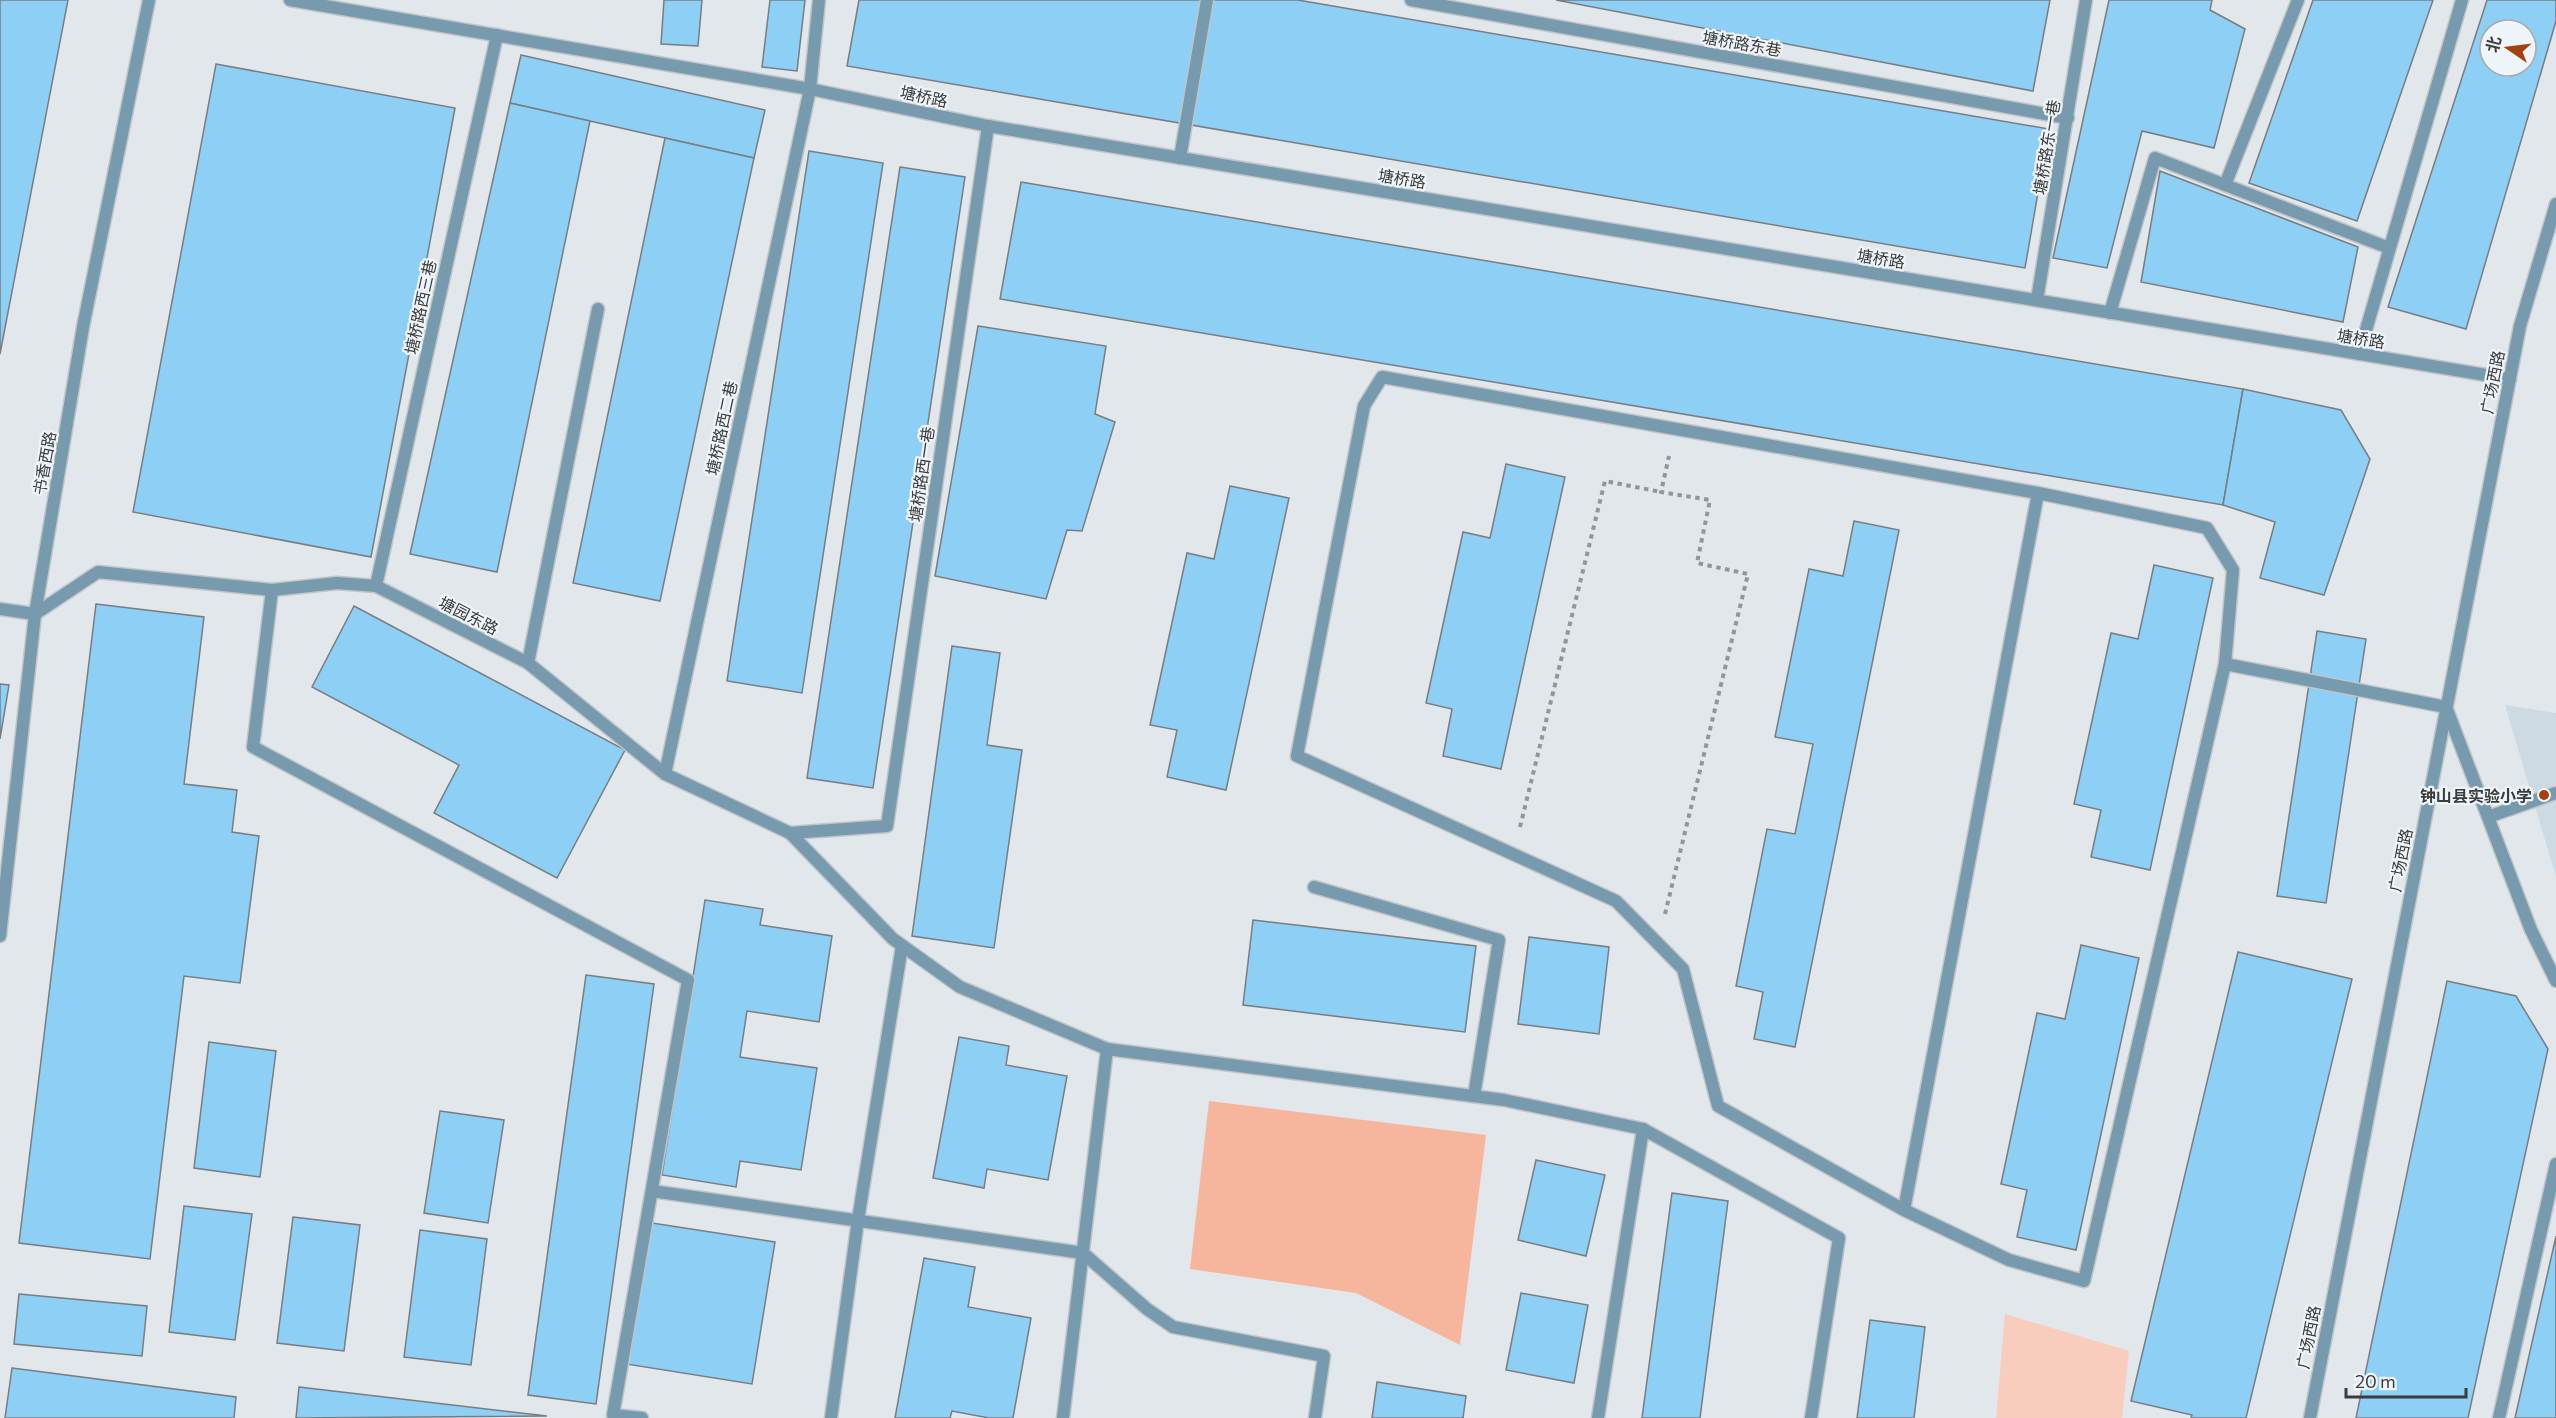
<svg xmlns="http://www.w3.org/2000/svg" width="2556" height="1418" font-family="Commissioner,'Noto Sans SC',sans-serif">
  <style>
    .built { fill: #cedae3 }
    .green { fill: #f8cdbd }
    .water { fill: #f8b59d }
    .building { fill: #8ecff5; stroke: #787d81; stroke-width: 1.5; fill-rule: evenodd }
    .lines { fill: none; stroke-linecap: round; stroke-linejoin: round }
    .service-casing { stroke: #c0c5c8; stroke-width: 15 }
    .minor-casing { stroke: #c0c5c8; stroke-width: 15 }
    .tertiary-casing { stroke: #c0c5c8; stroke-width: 15 }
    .path { stroke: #929698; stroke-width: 4; stroke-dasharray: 4.5 4.5; stroke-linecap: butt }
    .service { stroke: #789aae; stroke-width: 12 }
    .minor { stroke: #789aae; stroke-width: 12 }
    .tertiary { stroke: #789aae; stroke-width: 12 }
    .poi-dot { fill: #a54013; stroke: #eef4f8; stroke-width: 2 }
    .labels { text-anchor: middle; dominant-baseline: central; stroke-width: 4.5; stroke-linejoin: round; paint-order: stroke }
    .street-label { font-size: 16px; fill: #3a3c3d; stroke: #eef4f8 }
    .poi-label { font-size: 16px; font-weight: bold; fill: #3a3c3d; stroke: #eef4f8; text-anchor: end }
  </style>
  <rect width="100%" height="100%" fill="#e1e7eb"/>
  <!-- built -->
  <polygon class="built" points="2505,705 2556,713 2556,877"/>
  <!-- green -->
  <polygon class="green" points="2005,1314 2129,1351 2122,1418 1996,1418"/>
  <!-- water -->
  <polygon class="water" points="1209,1101 1486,1135 1460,1345 1356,1293 1190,1269"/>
  <!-- building -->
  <g class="building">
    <polygon points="0,0 68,0 0,354"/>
    <polygon points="664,0 702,0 698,46 661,44"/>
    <polygon points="770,0 805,0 797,71 762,67"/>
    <polygon points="859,0 1298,0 2049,129 2025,268 847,66"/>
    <polygon points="1556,0 2050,0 2033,91"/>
    <polygon points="2109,0 2212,0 2210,10 2245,29 2214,148 2142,131 2107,268 2053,258"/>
    <polygon points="2313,0 2433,0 2357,221 2249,183"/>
    <path d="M2487 0H2556V21L2466 329 2388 307ZM2490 30H2526V66H2490Z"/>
    <polygon points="521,55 765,110 754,158 510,103"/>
    <polygon points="216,64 455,108 371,557 133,512"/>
    <polygon points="510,103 590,121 497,572 410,554"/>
    <polygon points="665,138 754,158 660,601 573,583"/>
    <polygon points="809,151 883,163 802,693 727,681"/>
    <polygon points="900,167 965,177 873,788 807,778"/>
    <polygon points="2160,171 2358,247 2343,322 2141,282"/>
    <polygon points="1021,182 2243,389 2223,505 1000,299"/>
    <polygon points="978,326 1106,346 1095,414 1115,422 1082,531 1067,530 1046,599 935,576"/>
    <polygon points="2243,389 2341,410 2370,459 2324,595 2260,578 2275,522 2223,505"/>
    <polygon points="1506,464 1565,477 1501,769 1443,756 1452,709 1426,703 1463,532 1490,538"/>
    <polygon points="1230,486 1289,498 1226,790 1167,777 1177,730 1150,725 1187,553 1214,559"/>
    <polygon points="1854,521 1899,530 1795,1047 1754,1039 1763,992 1736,986 1767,829 1795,834 1813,744 1775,737 1809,569 1843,576"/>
    <polygon points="2154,565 2213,578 2150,870 2091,857 2101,810 2074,804 2111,633 2138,639"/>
    <polygon points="96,604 204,617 184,784 237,790 232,832 259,836 240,983 184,976 150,1259 19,1243"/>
    <polygon points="354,606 625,750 557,878 434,813 459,765 312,687"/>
    <polygon points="2317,631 2366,639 2326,903 2277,896"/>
    <polygon points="952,646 1000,653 987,745 1022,750 994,948 912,936"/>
    <polygon points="0,684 9,685 0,739"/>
    <polygon points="705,900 763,909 760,925 832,936 819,1022 747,1011 740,1057 817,1068 801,1170 740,1161 736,1187 662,1175"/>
    <polygon points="1253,920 1476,946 1465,1032 1243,1005"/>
    <polygon points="1529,937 1609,947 1599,1034 1518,1024"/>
    <polygon points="2081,945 2139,958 2076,1250 2017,1237 2027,1190 2001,1184 2037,1013 2065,1019"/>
    <polygon points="2238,952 2352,979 2246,1418 2191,1418 2192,1415 2131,1401"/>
    <polygon points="586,975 654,984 596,1404 528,1395"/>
    <polygon points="2447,981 2516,996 2548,1049 2468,1418 2356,1418"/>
    <polygon points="959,1037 1009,1046 1006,1065 1067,1076 1048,1180 987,1169 984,1188 933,1178"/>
    <polygon points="209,1042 276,1051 260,1177 194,1168"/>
    <polygon points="440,1111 504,1120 488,1223 424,1213"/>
    <polygon points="1536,1160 1605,1175 1586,1256 1518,1240"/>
    <polygon points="1672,1193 1728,1201 1700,1418 1642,1418"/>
    <polygon points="184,1206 252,1214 235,1340 169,1332"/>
    <polygon points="293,1217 360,1225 344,1351 277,1343"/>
    <polygon points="652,1223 775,1242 752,1384 626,1364"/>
    <polygon points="420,1230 487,1239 471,1365 404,1357"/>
    <polygon points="2556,1236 2556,1418 2515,1418"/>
    <polygon points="924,1258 975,1267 968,1307 1031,1318 1013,1418 989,1418 952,1411 950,1418 895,1418"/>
    <polygon points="1521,1293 1588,1305 1574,1383 1506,1370"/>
    <polygon points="19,1294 147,1306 142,1356 14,1344"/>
    <polygon points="1870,1320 1925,1327 1914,1418 1857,1418"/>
    <polygon points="12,1368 236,1397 234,1418 5,1418"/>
    <polygon points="1377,1382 1466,1396 1463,1418 1372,1418"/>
    <polygon points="299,1387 547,1416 296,1418"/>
  </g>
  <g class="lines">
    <!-- service casing -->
    <g class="service-casing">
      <g id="service">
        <polyline points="1180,158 1207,0"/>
        <polyline points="2225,185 2298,0"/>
        <polyline points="2110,313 2155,158 2389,248"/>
        <polyline points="2359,354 2462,0"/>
        <polyline points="2038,493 1382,377 1364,406 1297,756 1616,901 1683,969 1718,1106 1904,1210 2038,493 2207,528 2233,570 2225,664 2446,707"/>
        <polyline points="272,590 253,747 688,980 613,1415 642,1418"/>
        <polyline points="528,663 598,309"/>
        <polyline points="2488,817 2556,793"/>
        <polyline points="790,833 893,939 960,987 1107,1049 1063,1418"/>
        <polyline points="1314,887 1499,940 1474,1096"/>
        <polyline points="1107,1049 1504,1100 1643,1129 1839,1238 1811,1418"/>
        <polyline points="652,1191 1083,1253 1147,1309 1173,1327 1324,1356 1315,1418"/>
        <polyline points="1904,1210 2009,1260 2084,1281 2225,664"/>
        <polyline points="831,1418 858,1220 902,946"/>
        <polyline points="1598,1418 1643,1129"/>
        <polyline points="2499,1418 2556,1164"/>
      </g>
    </g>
    <!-- minor casing -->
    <g class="minor-casing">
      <g id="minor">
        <polyline points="1411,0 2068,118"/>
        <polyline points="2037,300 2086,0"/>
        <polyline points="376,586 497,35"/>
        <polyline points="0,609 35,614 98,572 272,590 337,583 376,586 528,663 665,774 790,833 887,826 988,126"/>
        <polyline points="2446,707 2531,930 2556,981"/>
        <polyline points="665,774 810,89 819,0"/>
      </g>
    </g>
    <!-- tertiary casing -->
    <g class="tertiary-casing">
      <g id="tertiary">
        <polyline points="290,0 810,89 988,126 2510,379"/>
        <polyline points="0,936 35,614 83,327 149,0"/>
        <polyline points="2310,1418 2520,326 2556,204"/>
      </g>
    </g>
    <!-- path -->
    <g class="path">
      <polyline points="1520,827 1605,481 1661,492"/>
      <polyline points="1665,914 1748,574 1697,563 1710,500 1661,492 1669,456"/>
    </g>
    <!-- service -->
    <use href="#service" class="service"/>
    <!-- minor -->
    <use href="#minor" class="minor"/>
    <!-- tertiary -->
    <use href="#tertiary" class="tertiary"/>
  </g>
  <!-- markers -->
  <circle class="poi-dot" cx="2544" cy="795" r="6"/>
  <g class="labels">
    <!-- street labels -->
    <g class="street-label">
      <text transform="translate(1742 43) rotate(10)">塘桥路东巷</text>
      <text transform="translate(924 96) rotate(12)">塘桥路</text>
      <text transform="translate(2046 147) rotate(-81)">塘桥路东一巷</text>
      <text transform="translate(1402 178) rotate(9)">塘桥路</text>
      <text transform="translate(1881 258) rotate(9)">塘桥路</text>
      <text transform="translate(420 307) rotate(-78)">塘桥路西三巷</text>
      <text transform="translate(2361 338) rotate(9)">塘桥路</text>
      <text transform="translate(2492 382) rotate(-79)">广场西路</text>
      <text transform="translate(721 428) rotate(-78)">塘桥路西二巷</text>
      <text transform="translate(44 463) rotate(-80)">书香西路</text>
      <text transform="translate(921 474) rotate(-82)">塘桥路西一巷</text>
      <text transform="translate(469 615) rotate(27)">塘园东路</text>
      <text transform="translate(2400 860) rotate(-79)">广场西路</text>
      <text transform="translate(2308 1337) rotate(-79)">广场西路</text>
    </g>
    <!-- poi labels -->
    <g class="poi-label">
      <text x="2532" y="795">钟山县实验小学</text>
    </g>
  </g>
  <!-- north arrow -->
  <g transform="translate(2508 48) rotate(284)"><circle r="28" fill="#eef4f8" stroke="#a6aaad" stroke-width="1.5"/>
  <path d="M0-4.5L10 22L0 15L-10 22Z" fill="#a54013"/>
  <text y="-9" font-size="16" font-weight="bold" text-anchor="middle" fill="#3a3c3d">北</text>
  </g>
  <!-- scale -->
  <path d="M2346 1388v9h120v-9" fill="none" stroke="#3a3c3d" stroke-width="3"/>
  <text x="2355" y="1388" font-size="18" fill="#3a3c3d" stroke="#eef4f8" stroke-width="4.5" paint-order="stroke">20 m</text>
</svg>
